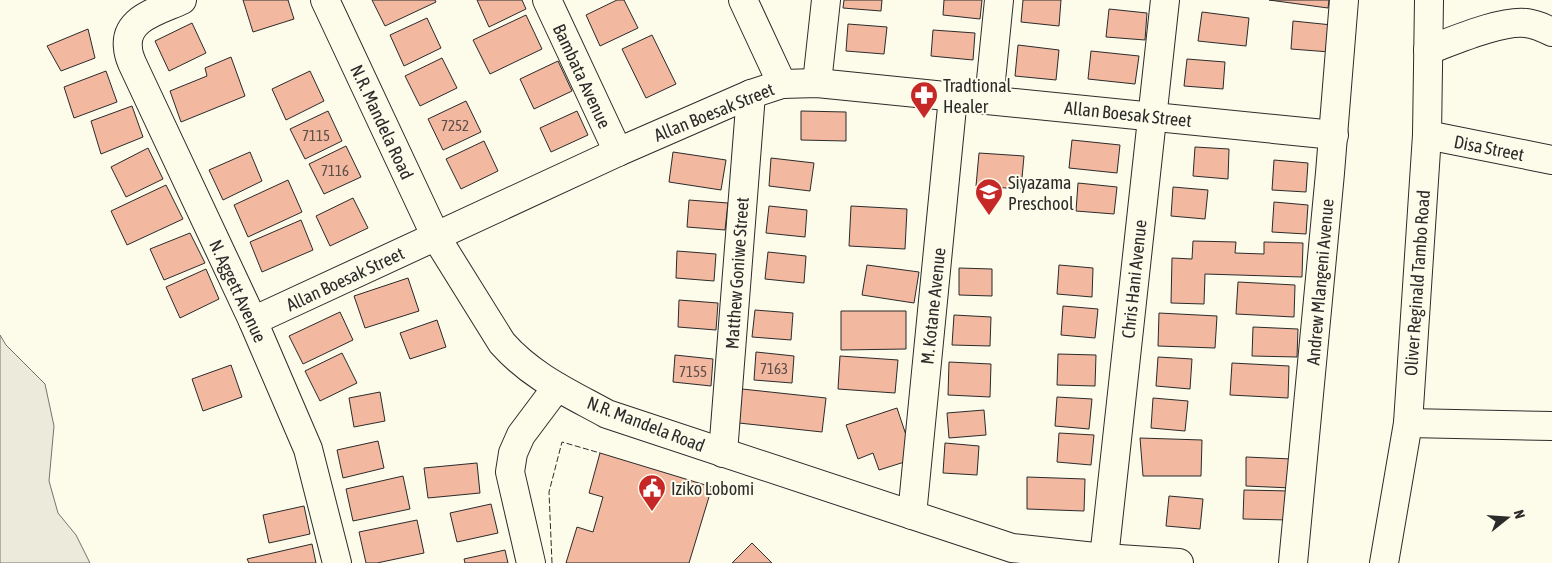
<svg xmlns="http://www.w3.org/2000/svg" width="1552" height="563" font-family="'Asap Condensed',sans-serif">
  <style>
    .green { fill: #ecebdb; stroke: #74746e }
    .building { fill: #f2b8a0; stroke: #2b2b2b }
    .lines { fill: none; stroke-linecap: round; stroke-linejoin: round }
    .minor-casing { stroke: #2b2b2b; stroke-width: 30 }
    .minor { stroke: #fdfbea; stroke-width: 28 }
    .fence { stroke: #2b2b2b; stroke-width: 1; stroke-dasharray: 6 2.5; stroke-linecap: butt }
    .labels { text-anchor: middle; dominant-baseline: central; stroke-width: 4; stroke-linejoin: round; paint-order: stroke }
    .number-label { font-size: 15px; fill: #5d4e48 }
    .street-label { font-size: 18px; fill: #2b2b2b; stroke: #fdfbea }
    .poi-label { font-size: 18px; fill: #2b2b2b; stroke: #fdfbea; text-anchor: start }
  </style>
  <rect width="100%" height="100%" fill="#fdfbea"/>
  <!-- green -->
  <polygon class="green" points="0,335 6,345 45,384 54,426 49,481 58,513 76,535 90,563 0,563"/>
  <!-- building -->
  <g class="building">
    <polygon points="243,0 288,0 294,19 253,32"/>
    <polygon points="372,0 435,0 436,2 385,26"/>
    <polygon points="477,0 522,0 526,9 489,27"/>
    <polygon points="617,0 624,0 638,28 600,46 586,15"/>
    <polygon points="844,0 882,0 881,11 843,8"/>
    <polygon points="944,0 982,0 980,19 943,15"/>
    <polygon points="1023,0 1061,0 1059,26 1021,22"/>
    <polygon points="1269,0 1329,0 1328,8"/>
    <polygon points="1109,9 1147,13 1145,40 1106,37"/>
    <polygon points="1202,12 1249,18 1246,46 1198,41"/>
    <polygon points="526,15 542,49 490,74 473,40"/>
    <polygon points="427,18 441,48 404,66 390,35"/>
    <polygon points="1293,21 1332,25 1330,52 1291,49"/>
    <polygon points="192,23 206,53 169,71 155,41"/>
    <polygon points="848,24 887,27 884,54 846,51"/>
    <polygon points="88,29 95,58 61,71 47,46"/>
    <polygon points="933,30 975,33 973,60 931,56"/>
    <polygon points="652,35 676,84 646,98 622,49"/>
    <polygon points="1018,45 1059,50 1056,80 1015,76"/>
    <polygon points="1091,51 1139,56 1135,84 1088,79"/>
    <polygon points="231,57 245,96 181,122 170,91 207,76 205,68"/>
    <polygon points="442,58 457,88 420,106 405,76"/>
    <polygon points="1187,59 1225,62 1223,89 1184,86"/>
    <polygon points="558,61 572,91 534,109 520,79"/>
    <polygon points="106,71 117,102 74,118 64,87"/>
    <polygon points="310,71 324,101 286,120 272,89"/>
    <polygon points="466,101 481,132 443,150 428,119"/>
    <polygon points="132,106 143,137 101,154 91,121"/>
    <polygon points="328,111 342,141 305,159 290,129"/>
    <polygon points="577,111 588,135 551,152 540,128"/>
    <polygon points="801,111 846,112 846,141 801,140"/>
    <polygon points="1072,140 1120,145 1117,173 1069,168"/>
    <polygon points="484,141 498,171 461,189 446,159"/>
    <polygon points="346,146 361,177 324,194 309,164"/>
    <polygon points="1195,147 1229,149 1228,179 1193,176"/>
    <polygon points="148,148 163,179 126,197 111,167"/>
    <polygon points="250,152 262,181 223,200 209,170"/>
    <polygon points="673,152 726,160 721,190 669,182"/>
    <polygon points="979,153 1024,156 1021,189 976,186"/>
    <polygon points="771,158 814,163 810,191 769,186"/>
    <polygon points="1274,160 1308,163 1306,192 1272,190"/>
    <polygon points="288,180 302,212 248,237 234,205"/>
    <polygon points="1078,183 1117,187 1114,214 1076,211"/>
    <polygon points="166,185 183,219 127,245 111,211"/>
    <polygon points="1173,187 1208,190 1205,219 1171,216"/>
    <polygon points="353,198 368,228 330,246 316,216"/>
    <polygon points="689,200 728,203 725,230 687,227"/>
    <polygon points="1274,202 1308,205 1306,234 1272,232"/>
    <polygon points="769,206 807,210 805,237 766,233"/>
    <polygon points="851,206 907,209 905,249 849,246"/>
    <polygon points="301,220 313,250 262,272 250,242"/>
    <polygon points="190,233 205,263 164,280 150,249"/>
    <polygon points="1193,241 1236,242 1235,253 1264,254 1264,242 1303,243 1302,277 1205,274 1204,304 1171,303 1172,258 1192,259"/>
    <polygon points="677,251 716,254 714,281 676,278"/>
    <polygon points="768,252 806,256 804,283 765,279"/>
    <polygon points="867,265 919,272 914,303 862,295"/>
    <polygon points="1059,265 1093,268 1092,297 1057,294"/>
    <polygon points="959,268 992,269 992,296 959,295"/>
    <polygon points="206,269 219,299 180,318 166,287"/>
    <polygon points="408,278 419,311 365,328 354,296"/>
    <polygon points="1238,282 1295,285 1294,317 1236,314"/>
    <polygon points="679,300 718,303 716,330 678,327"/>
    <polygon points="1063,306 1098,309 1095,338 1061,335"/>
    <polygon points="755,310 793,313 791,340 752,337"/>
    <polygon points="841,311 906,311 906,349 841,350"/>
    <polygon points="340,312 353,340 303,364 289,336"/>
    <polygon points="1159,313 1217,316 1215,348 1158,346"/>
    <polygon points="954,315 991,317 990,346 952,345"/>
    <polygon points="437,320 446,347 410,359 400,333"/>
    <polygon points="1253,327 1298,329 1297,357 1252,356"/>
    <polygon points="756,352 794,356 792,383 754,380"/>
    <polygon points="342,353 357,383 320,401 305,371"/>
    <polygon points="1058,354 1096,355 1095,386 1057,385"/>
    <polygon points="675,355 713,359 711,386 673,382"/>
    <polygon points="840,356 898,360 895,393 838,389"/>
    <polygon points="1158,357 1192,359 1190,389 1156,386"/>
    <polygon points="949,362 991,364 990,397 948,395"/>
    <polygon points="1232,363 1289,366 1288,398 1230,395"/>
    <polygon points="231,365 242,397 203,411 192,379"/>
    <polygon points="742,389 826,398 822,432 739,423"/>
    <polygon points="380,392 385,421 354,427 349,398"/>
    <polygon points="1057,397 1092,399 1089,429 1055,426"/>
    <polygon points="1153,398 1188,401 1185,431 1151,428"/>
    <polygon points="897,408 914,459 879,470 873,453 858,459 846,425"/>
    <polygon points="984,410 986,435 949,438 947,413"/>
    <polygon points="1059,433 1094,435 1091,465 1057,462"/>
    <polygon points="1140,438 1202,440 1201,476 1143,476"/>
    <polygon points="378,441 384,468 343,478 337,450"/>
    <polygon points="945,443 979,446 977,475 943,473"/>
    <polygon points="600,453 712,487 689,563 566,563 577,527 593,532 603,497 589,493"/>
    <polygon points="1246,457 1292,459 1291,488 1246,486"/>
    <polygon points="477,463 480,493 428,498 424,468"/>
    <polygon points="403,476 410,509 353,521 346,489"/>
    <polygon points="1027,477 1085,479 1084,511 1027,509"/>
    <polygon points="1244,490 1289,491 1288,520 1243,519"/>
    <polygon points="1169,496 1203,499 1200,529 1166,526"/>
    <polygon points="491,504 498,533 457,542 450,513"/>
    <polygon points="304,506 310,534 269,543 263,515"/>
    <polygon points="417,520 424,553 377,563 366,563 359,532"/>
    <polygon points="752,543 772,563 732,563"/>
    <polygon points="312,544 316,563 249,563 247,559"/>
    <polygon points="505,550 508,563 465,563 464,559"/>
  </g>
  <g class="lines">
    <!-- minor casing -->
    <g class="minor-casing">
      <g id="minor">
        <path d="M182 0C161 10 124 18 128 48 128 53 130 58 132 63L253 321 308 449 337 563"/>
        <path d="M325 0 436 237 502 343C532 377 569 393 607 414L1012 548 1104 558 1179 563"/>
        <polyline points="547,0 618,152"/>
        <polyline points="743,0 782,84"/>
        <path d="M1428 50C1453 41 1501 20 1526 23 1535 24 1544 28 1552 32"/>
        <polyline points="817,83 826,0"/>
        <polyline points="989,100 999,0"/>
        <polyline points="1427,135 1552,160"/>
        <polyline points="253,321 618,152 751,94 782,84 817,83 1334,135"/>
        <polyline points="1408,423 1552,426"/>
        <polyline points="723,453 751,94"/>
        <polyline points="912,515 953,97"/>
        <polyline points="1104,558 1165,0"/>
        <polyline points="531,563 510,472 513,453 521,435 557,387"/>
        <polyline points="1293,563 1330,173 1344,0"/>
        <polyline points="1384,563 1408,423 1427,135 1429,0"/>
      </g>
    </g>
    <!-- minor -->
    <use href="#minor" class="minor"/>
    <!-- fence -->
    <polyline class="fence" points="552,563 549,492 562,442 600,453"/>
  </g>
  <!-- icons -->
  <defs>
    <g id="pharmacy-pin" transform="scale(1.4375)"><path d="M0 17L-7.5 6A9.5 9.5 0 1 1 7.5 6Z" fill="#c62828" stroke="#fdfbea"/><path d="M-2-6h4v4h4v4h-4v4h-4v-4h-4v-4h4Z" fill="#fff"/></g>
    <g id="school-pin" transform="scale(1.4375)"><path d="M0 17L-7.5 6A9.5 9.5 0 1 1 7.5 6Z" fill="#c62828" stroke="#fdfbea"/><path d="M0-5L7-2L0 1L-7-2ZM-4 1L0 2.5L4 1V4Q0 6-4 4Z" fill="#fff"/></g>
    <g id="civic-pin" transform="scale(1.4375)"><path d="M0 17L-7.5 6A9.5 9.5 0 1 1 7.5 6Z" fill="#c62828" stroke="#fdfbea"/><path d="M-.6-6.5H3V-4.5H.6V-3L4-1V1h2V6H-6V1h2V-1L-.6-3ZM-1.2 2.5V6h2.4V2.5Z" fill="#fff"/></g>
  </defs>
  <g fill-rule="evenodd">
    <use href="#pharmacy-pin" x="924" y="95"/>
    <use href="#school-pin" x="989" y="192"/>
    <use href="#civic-pin" x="652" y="488"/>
  </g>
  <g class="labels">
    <!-- number labels -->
    <g class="number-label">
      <text x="455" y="125">7252</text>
      <text x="316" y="135">7115</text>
      <text x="335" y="170">7116</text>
      <text x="774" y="368">7163</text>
      <text x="693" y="371">7155</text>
    </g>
    <!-- street labels -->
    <g class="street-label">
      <text transform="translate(582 76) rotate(65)">Bambata Avenue</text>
      <text transform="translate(714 112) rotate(-22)">Allan Boesak Street</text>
      <text transform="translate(1128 114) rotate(6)">Allan Boesak Street</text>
      <text transform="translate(382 122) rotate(65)">N.R. Mandela Road</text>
      <text transform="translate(1489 148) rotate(11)">Disa Street</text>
      <text transform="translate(737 273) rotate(-86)">Matthew Goniwe Street</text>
      <text transform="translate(345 279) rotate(-25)">Allan Boesak Street</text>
      <text transform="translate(1134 279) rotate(-84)">Chris Hani Avenue</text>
      <text transform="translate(1320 282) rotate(-85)">Andrew Mlangeni Avenue</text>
      <text transform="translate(1417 283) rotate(-86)">Oliver Reginald Tambo Road</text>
      <text transform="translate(238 291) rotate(65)">N. Aggett Avenue</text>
      <text transform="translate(933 306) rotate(-84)">M. Kotane Avenue</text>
      <text transform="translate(646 424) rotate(21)">N.R. Mandela Road</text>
    </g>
    <!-- poi labels -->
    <g class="poi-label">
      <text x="943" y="85">Tradtional<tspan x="943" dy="21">Healer</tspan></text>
      <text x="1008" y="182">Siyazama<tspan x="1008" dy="21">Preschool</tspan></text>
      <text x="671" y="488">Iziko Lobomi</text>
    </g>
  </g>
  <!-- north arrow -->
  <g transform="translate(1507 518) rotate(73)" stroke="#fdfbea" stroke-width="4" paint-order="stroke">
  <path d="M0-4L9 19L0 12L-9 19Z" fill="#2b2b2b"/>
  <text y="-8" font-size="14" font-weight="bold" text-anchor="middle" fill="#2b2b2b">N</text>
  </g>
</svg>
